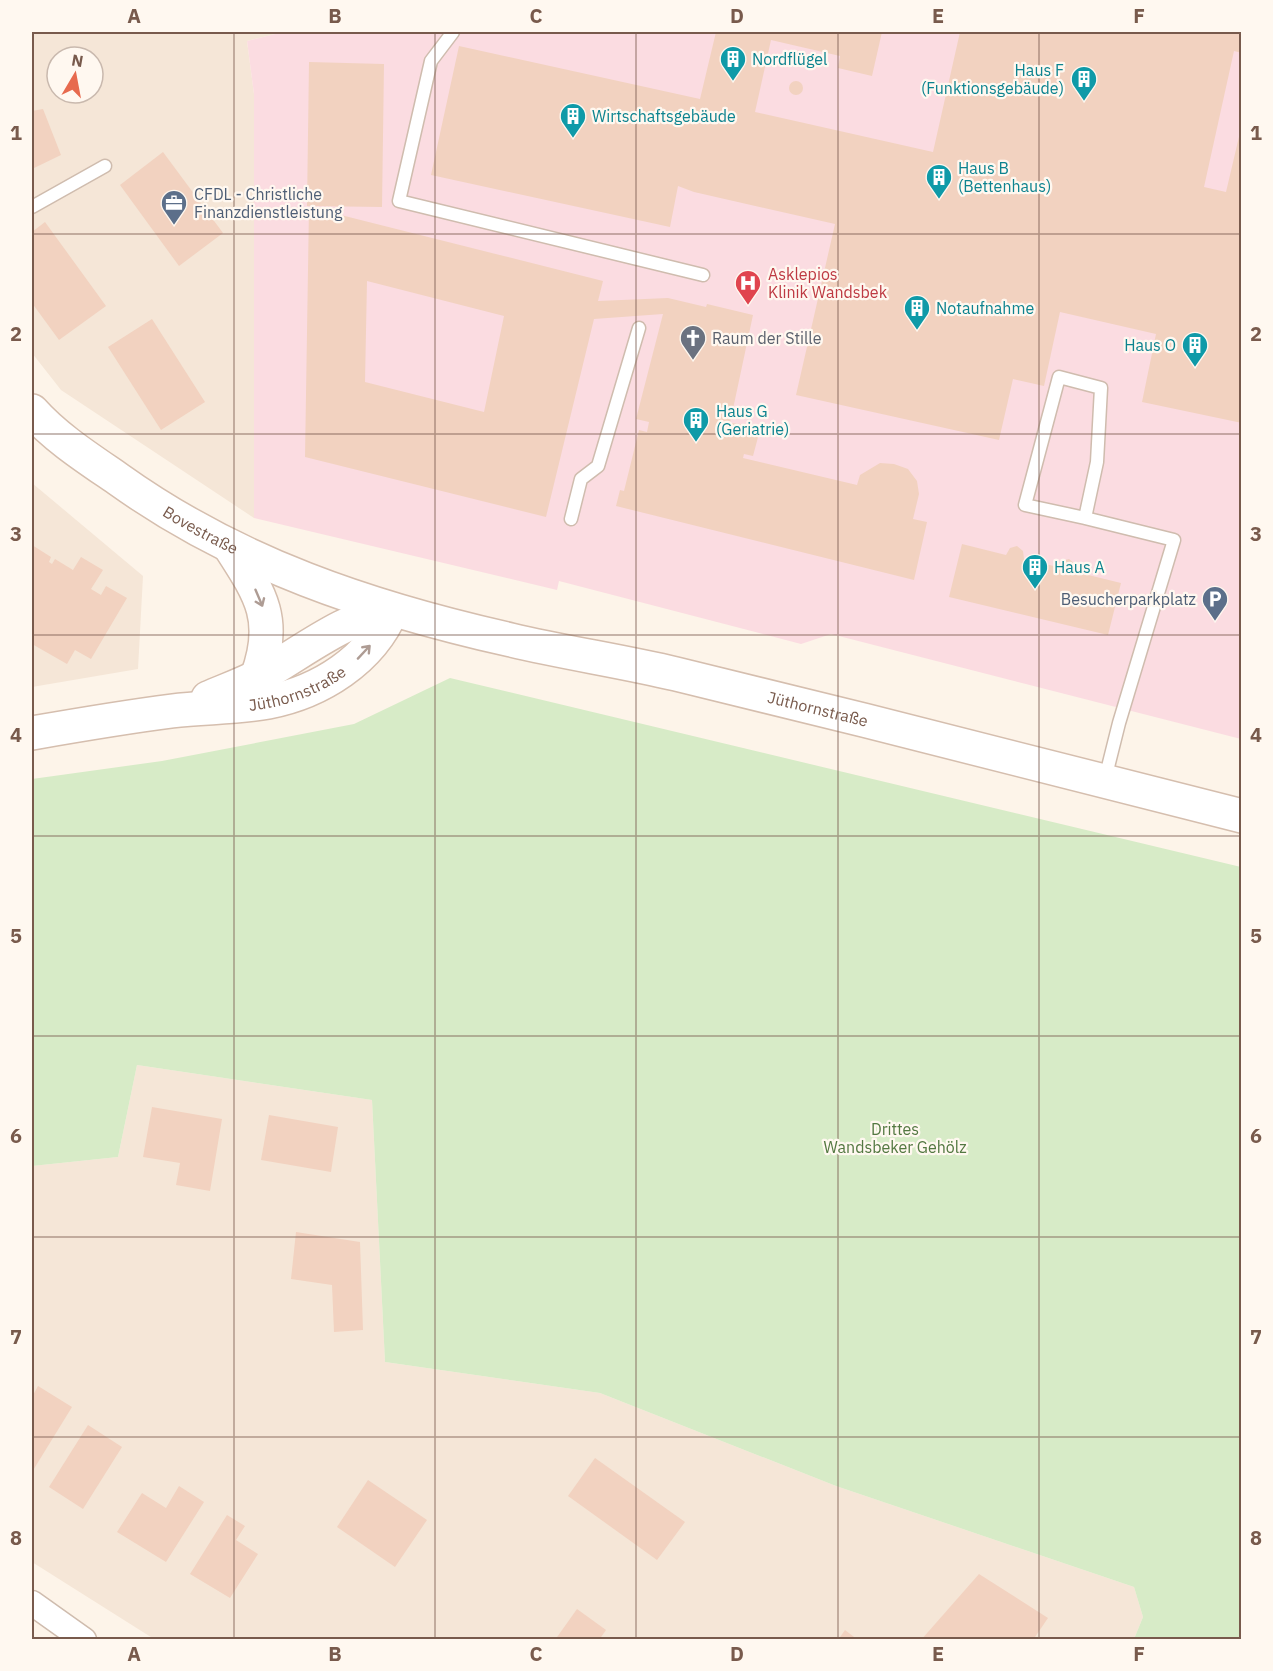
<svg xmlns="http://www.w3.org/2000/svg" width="1273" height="1671" font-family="'IBM Plex Sans',sans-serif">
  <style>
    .residential { fill: #f5e6d7; fill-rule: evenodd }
    .medical { fill: #fbdce1 }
    .green { fill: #d7ebc7 }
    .building { fill: #f2d2c0; fill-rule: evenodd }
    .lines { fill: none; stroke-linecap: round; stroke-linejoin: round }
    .lane-casing { stroke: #cfbcae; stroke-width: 15 }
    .street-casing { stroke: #cfbcae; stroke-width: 27 }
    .secondary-casing { stroke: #d5beae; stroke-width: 36 }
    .lane { stroke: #fff; stroke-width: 12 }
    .street { stroke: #fff; stroke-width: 24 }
    .secondary { stroke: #fff; stroke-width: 33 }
    .oneway { stroke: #ae9c94 }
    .grid { fill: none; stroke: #785a4c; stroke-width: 1.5; stroke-opacity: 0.55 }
    .labels { text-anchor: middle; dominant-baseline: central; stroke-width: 4.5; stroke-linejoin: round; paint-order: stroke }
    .culture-label { font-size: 16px; fill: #0d838f; stroke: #fff8f0; text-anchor: start }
    .service-label { font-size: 16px; fill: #4e5e75; stroke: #fff8f0; text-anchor: start }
    .health-label { font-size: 16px; fill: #be3a42; stroke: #fff8f0; text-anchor: start }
    .worship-label { font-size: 16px; fill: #5b616d; stroke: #fff8f0; text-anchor: start }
    .street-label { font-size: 16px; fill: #785a4c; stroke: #fff8f0 }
    .park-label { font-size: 16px; fill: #537841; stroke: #fff8f0 }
    .neatline { fill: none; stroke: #785a4c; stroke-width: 2 }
    .grid-label { font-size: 20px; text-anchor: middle; font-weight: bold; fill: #785a4c }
  </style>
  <rect width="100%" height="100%" fill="#fdf4e9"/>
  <!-- residential -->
  <g class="residential">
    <path d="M32 32H283L247 41 254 94V518L61 390 32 353ZM57 57H93V93H57Z"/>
    <polygon points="32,483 143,576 138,669 32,687"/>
    <polygon points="137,1065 372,1100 385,1362 600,1393 836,1486 1134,1587 1143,1617 1134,1639 154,1639 32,1562 32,1166 118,1157"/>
  </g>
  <!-- medical -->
  <polygon class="medical" points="283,32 428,32 437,34 438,32 1241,32 1241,739 831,634 801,644 559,581 557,590 254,518 254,94 247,41"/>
  <!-- green -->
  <polygon class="green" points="450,678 1241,867 1241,1639 1134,1639 1143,1617 1134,1587 836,1486 600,1393 385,1362 372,1100 137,1065 118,1157 32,1166 32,779 162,761 354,724"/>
  <!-- building -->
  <g class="building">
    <polygon points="716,32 882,32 872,76 838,68 840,56 771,40 755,112 933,152 960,32 1242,32 1242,53 1234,51 1204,187 1226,192 1242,124 1242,423 1142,402 1156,334 1060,312 1044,386 1013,379 999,440 796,395 835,224 694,192 678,186 670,227 431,175 459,46 700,99"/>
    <polygon points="309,62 384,64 382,207 307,206"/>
    <circle cx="796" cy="88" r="7"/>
    <polygon points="43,109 61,155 32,169 32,111"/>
    <polygon points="163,152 223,233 179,266 120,185"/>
    <path d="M309 207 603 281 598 301 668 298 706 307 707 304 753 315 730 423 761 426 753 456 744 454 743 458 857 485 860 475 880 463 894 464 908 469 917 481 919 494 913 519 927 522 914 580 616 506 620 490 624 491 639 430 647 432 649 422 636 419 663 314 594 319 546 517 305 457ZM367 281 504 316 484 412 365 382Z"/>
    <polygon points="45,222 106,306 59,340 32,303 32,232"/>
    <polygon points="152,319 205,402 161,430 108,347"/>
    <polygon points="962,544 1006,555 1010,548 1017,546 1023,551 1024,559 1058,567 1061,561 1069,559 1075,564 1076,572 1121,583 1108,635 949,597"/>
    <polygon points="32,545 51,557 49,562 52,564 55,559 73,570 81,557 103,570 91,589 101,595 106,586 127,598 91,659 75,650 67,664 32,644"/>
    <polygon points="152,1107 222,1119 210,1191 176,1185 180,1163 143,1157"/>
    <polygon points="269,1115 338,1127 331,1172 261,1160"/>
    <polygon points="296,1232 360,1242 363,1330 334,1332 332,1285 291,1279"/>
    <polygon points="38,1386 72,1407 32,1472 32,1397"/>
    <polygon points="88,1425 122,1447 83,1509 49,1487"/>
    <polygon points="595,1458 685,1522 657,1560 568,1496"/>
    <polygon points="368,1480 427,1520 395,1567 337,1527"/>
    <polygon points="179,1486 204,1502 166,1562 117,1532 142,1493 166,1508"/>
    <polygon points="227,1515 245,1526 236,1540 258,1554 230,1598 190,1574"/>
    <polygon points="979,1574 1048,1618 1033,1640 921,1640"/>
    <polygon points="577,1609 606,1630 599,1640 555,1640"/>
    <polygon points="845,1630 858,1640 838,1640"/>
  </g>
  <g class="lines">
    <!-- lane casing -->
    <g class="lane-casing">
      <g id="lane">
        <polyline points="453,32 431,61 399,201 703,275"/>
        <polyline points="32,207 105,166"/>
        <polyline points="1085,518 1025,505 1059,377 1101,388 1097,462 1085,518 1174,540 1119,723 1105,779"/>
        <polyline points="571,519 581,479 598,466 639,328"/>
      </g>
    </g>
    <!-- street casing -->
    <g class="street-casing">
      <polyline id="street" points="32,1603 84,1640"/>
    </g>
    <!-- secondary casing -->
    <g class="secondary-casing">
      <g id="secondary">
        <path id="s1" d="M32 411C56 438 89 459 118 479 237 564 369 608 511 640 566 653 621 661 676 674 865 720 1053 767 1242 816"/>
        <path d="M230 547C261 595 278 620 257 677"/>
        <path d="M208 698C229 689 252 681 272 669 309 647 348 617 392 610"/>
        <path id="s2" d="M32 733C78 725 125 717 172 711 204 707 237 708 268 702 320 692 371 660 392 610"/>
      </g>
    </g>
    <!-- lane -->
    <use href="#lane" class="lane"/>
    <!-- street -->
    <use href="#street" class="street"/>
    <!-- secondary -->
    <use href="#secondary" class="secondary"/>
  </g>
  <!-- one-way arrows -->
  <defs><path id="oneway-shaft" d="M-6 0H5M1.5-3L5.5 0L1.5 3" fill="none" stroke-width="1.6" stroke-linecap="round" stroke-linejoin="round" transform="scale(1.5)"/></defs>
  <g class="oneway">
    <use href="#oneway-shaft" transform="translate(259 598) rotate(67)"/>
    <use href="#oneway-shaft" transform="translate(364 652) rotate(-47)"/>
  </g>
  <!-- grid -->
  <path class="grid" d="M234 32V1640M435 32V1640M636 32V1640M838 32V1640M1039 32V1640M32 234H1242M32 434H1242M32 635H1242M32 836H1242M32 1036H1242M32 1237H1242M32 1437H1242"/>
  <!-- icons -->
  <defs>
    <g id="building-pin" transform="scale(1.35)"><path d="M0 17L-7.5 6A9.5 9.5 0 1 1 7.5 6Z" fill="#0f9aa8" stroke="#fff8f0"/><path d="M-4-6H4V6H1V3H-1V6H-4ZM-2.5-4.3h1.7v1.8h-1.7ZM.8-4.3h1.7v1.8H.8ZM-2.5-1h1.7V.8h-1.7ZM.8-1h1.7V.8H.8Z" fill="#fff"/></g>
    <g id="office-pin" transform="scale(1.35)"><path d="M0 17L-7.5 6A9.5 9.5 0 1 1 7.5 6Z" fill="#5c6f8a" stroke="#fff8f0"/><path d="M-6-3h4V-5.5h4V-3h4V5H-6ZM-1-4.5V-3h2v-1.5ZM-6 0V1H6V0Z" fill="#fff"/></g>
    <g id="hospital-pin" transform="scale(1.35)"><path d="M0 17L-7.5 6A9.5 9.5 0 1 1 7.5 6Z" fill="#e0444e" stroke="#fff8f0"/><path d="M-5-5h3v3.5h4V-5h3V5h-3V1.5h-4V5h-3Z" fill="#fff"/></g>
    <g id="church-pin" transform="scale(1.35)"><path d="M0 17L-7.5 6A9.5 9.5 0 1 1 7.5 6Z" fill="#6b7280" stroke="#fff8f0"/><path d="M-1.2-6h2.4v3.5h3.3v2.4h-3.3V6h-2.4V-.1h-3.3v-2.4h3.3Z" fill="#fff"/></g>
    <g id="parking-pin" transform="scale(1.35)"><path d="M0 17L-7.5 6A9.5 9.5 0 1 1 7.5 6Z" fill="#5c6f8a" stroke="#fff8f0"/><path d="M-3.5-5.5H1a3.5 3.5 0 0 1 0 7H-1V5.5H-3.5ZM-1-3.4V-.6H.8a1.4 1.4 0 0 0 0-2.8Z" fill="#fff"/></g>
  </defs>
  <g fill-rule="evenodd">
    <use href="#building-pin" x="733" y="59"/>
    <use href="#building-pin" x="1084" y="79"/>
    <use href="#building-pin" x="573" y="116"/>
    <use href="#building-pin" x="939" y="177"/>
    <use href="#office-pin" x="174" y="203"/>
    <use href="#hospital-pin" x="748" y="283"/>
    <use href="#building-pin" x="917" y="308"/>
    <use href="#church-pin" x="693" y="338"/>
    <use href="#building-pin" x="1195" y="345"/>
    <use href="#building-pin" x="696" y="420"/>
    <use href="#building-pin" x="1035" y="567"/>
    <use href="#parking-pin" x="1215" y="599"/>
  </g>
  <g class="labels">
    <!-- culture labels -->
    <g class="culture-label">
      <text x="752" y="59">Nordflügel</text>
      <text x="1064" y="70" text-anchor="end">Haus F<tspan x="1064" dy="18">(Funktionsgebäude)</tspan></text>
      <text x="592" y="116">Wirtschaftsgebäude</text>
      <text x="958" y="168">Haus B<tspan x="958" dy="18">(Bettenhaus)</tspan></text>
      <text x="936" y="308">Notaufnahme</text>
      <text x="1176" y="345" text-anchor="end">Haus O</text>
      <text x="716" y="411">Haus G<tspan x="716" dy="18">(Geriatrie)</tspan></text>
      <text x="1054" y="567">Haus A</text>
    </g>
    <!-- service labels -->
    <g class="service-label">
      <text x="194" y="194">CFDL - Christliche<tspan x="194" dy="18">Finanzdienstleistung</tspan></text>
      <text x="1196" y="599" text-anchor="end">Besucherparkplatz</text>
    </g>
    <!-- health labels -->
    <g class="health-label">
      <text x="768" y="274">Asklepios<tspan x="768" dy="18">Klinik Wandsbek</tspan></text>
    </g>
    <!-- worship labels -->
    <g class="worship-label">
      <text x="712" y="338">Raum der Stille</text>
    </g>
    <!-- street labels -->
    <g class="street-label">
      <text stroke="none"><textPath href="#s1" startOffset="207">Bovestraße</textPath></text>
      <text stroke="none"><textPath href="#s2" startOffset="270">Jüthornstraße</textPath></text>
      <text stroke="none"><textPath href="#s1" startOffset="852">Jüthornstraße</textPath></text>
    </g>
    <!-- park labels -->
    <g class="park-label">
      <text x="895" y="1129">Drittes<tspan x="895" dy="18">Wandsbeker Gehölz</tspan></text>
    </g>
  </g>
  <!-- border -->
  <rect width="1273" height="1671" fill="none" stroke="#fff8f0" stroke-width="66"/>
  <!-- north arrow -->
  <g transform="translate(75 75) rotate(10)"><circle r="28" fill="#fff8f0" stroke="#c9b9ae" stroke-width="1.5"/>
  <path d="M0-4.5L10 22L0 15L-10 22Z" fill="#e76a4e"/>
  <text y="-9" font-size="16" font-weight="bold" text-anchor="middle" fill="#785a4c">N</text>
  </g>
  <rect x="33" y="33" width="1207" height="1605" class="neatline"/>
  <g class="grid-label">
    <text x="134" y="23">A</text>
    <text x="335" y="23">B</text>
    <text x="536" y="23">C</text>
    <text x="737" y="23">D</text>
    <text x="938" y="23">E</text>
    <text x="1139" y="23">F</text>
    <text x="16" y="140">1</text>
    <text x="1256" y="140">1</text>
    <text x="16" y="341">2</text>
    <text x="1256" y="341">2</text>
    <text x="16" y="541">3</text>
    <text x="1256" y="541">3</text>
    <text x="16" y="742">4</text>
    <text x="1256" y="742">4</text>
    <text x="16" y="943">5</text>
    <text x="1256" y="943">5</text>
    <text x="16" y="1143">6</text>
    <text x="1256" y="1143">6</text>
    <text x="16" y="1344">7</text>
    <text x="1256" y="1344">7</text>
    <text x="16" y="1545">8</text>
    <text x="1256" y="1545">8</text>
    <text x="134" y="1661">A</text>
    <text x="335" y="1661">B</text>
    <text x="536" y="1661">C</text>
    <text x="737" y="1661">D</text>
    <text x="938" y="1661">E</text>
    <text x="1139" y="1661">F</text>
  </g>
</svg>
